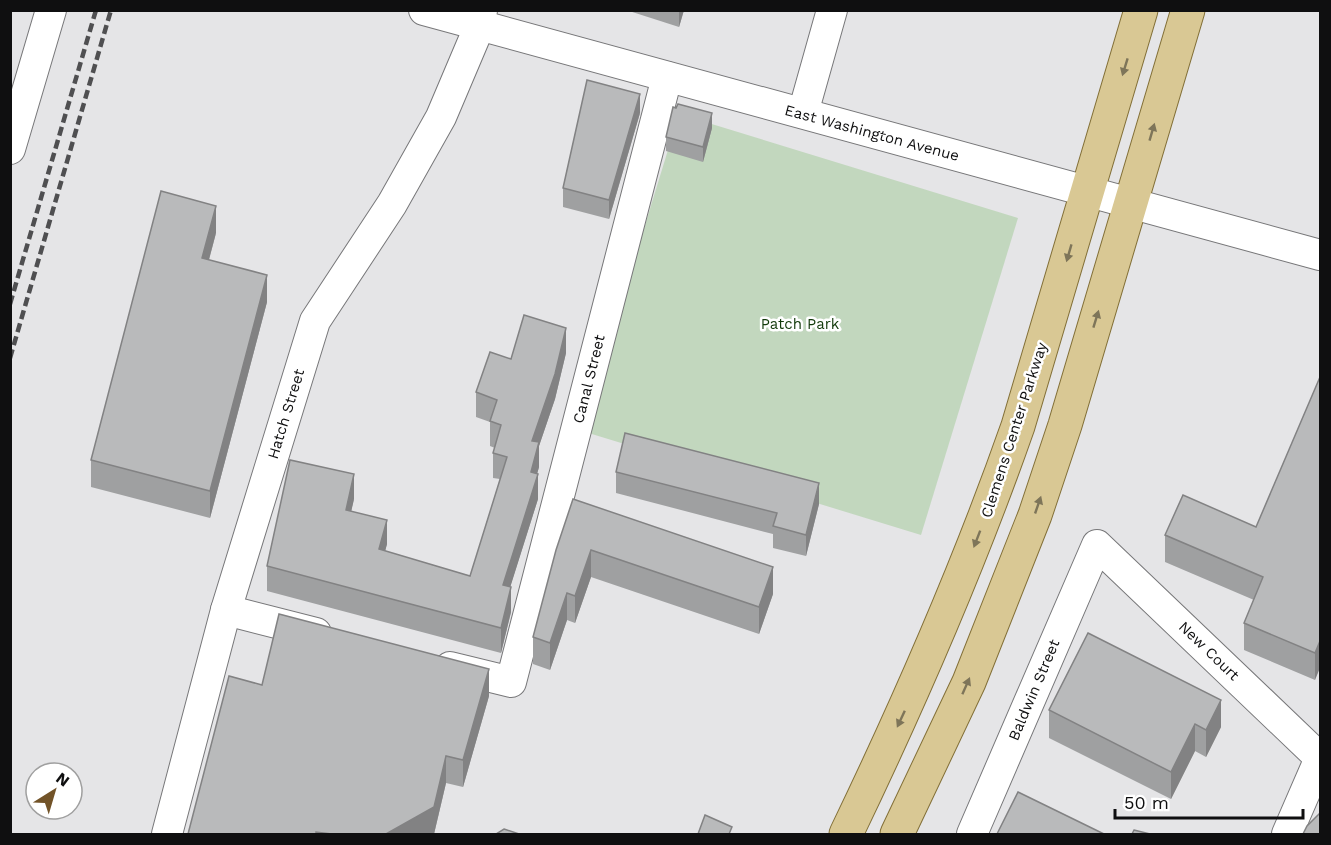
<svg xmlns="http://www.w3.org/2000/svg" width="1331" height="845" font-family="'Work Sans',sans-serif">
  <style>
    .green { fill: #c2d7be }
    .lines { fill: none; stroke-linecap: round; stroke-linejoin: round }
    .minor-casing { stroke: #777779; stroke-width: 32 }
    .major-casing { stroke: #826f37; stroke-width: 35 }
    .minor { stroke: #fff; stroke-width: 30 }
    .major { stroke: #d9c894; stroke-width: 33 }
    .rail { stroke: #4f4f51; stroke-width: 4.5; stroke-dasharray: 9 4.5; stroke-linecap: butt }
    .wall { fill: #9fa0a1 }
    .shaded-wall { fill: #828283 }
    .building { fill: #b9babb; stroke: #828283; stroke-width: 1.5 }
    .oneway { fill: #7e7559 }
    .labels { text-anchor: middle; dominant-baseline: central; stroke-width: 5; stroke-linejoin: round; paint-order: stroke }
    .street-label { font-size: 15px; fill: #0f0f10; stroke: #fff }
    .park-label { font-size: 15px; fill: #123a0a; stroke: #fff }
  </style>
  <rect width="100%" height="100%" fill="#e5e5e7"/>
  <!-- green -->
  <polygon class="green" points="679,114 1018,218 921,535 582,431"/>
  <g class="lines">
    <!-- minor casing -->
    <g class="minor-casing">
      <g id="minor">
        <polyline points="424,10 1320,255"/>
        <polyline points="803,113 832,10"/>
        <polyline points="10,149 51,10"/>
        <polyline points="226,610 316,633"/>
        <polyline points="450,667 511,682 667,77"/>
        <polyline points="167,834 226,610 315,321 392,204 441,117 480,25 482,10"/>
        <polyline points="972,834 1097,545 1320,758 1287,834"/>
      </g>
    </g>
    <!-- major casing -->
    <g class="major-casing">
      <g id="major">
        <path d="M846 834C910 701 969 566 1018 426L1141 10"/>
        <polyline points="897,834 969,682 1035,515 1065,425 1188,10"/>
      </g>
    </g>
    <!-- minor -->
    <use href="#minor" class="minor"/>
    <!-- major -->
    <use href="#major" class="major"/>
    <!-- rail -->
    <g class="rail">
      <polyline points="10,304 96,10"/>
      <polyline points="10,358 111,10"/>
    </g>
  </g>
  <!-- wall -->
  <g class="wall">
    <polygon points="626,10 684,10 679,27"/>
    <polygon points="640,113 609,219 563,207 563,188"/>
    <polygon points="712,128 703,162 666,151 666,137"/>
    <polygon points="216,233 209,260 267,302 210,518 91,487 91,460"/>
    <polygon points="566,353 555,399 539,446 539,467 537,474 538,499 510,587 511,612 501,653 267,591 267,566 354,499 351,511 387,544 385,551 470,576 500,479 493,478 493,453 495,448 490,446 490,422 476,417 476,392 511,359"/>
    <polygon points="1320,377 1315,680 1244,650 1244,623 1254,600 1165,562 1165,535 1256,527"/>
    <polygon points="616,472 819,504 806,556 773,548 773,534 616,493"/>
    <polygon points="573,499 773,594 759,634 591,577 575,623 567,620 550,670 533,664 533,637"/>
    <polygon points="262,685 489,696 463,787 446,783 434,834 188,834"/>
    <polygon points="1049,710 1221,727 1206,757 1195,751 1171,799 1049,738"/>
  </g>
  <!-- shaded-wall -->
  <g class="shaded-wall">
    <polygon points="679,10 684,10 679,27"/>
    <polygon points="640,94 640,113 609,219 609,200"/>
    <polygon points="712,113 712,128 703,162 703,147"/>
    <polygon points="216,206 216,233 202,285 202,258"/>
    <polygon points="267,275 267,302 210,518 210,491"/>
    <polygon points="566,328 566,353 555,399 539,446 539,467 533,488 538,474 538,499 503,610 503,585 532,441"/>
    <polygon points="354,474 354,499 346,535 346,510"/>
    <polygon points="819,483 819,504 806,556 806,535"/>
    <polygon points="387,520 387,544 379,574 379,549"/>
    <polygon points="591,550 591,577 575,623 575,596"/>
    <polygon points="773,567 773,594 759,634 759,607"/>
    <polygon points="511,587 511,612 501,653 501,628"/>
    <polygon points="567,593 567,620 550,670 550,643"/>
    <polygon points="1320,641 1320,668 1315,680 1315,653"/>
    <polygon points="489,669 489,696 463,787 463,760"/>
    <polygon points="1221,700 1221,727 1206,757 1206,730"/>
    <polygon points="1195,724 1195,751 1171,799 1171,772"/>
    <polygon points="446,756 446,783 434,834 386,834"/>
  </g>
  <!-- building -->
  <g class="building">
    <polygon points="587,80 640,94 609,200 563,188"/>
    <polygon points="678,104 712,113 703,147 666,137 673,107 676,108"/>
    <polygon points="161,191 216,206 202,258 267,275 210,491 91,460"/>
    <polygon points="524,315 566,328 555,374 532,441 539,442 531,472 538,474 503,585 511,587 501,628 267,566 290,460 354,474 346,510 387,520 379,549 470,576 507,457 493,453 501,425 490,421 497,400 476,392 490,352 511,359"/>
    <polygon points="1320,377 1320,641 1315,653 1244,623 1263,577 1165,535 1183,495 1256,527"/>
    <polygon points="625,433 819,483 806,535 773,526 777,513 616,472"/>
    <polygon points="573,499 773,567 759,607 591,550 575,596 567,593 550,643 533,637 556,550"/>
    <polygon points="279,614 489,669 463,760 446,756 434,807 386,834 332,834 316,832 316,834 188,834 229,676 262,685"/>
    <polygon points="1088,633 1221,700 1206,730 1195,724 1171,772 1049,710"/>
    <polygon points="1018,792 1104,834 997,834"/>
    <polygon points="1320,813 1320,834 1303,834 1307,826"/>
    <polygon points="705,815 732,827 729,834 698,834"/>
    <polygon points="504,829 519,834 496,834"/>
    <polygon points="1134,830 1150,834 1132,834"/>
  </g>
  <!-- one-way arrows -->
  <defs><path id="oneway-solid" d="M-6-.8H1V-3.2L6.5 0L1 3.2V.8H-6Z" transform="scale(1.5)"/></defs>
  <g class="oneway">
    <use href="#oneway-solid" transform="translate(1125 67) rotate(107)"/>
    <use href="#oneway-solid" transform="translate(1152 132) rotate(-74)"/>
    <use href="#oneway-solid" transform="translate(1069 253) rotate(106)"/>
    <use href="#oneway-solid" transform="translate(1096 319) rotate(-73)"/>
    <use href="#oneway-solid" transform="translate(1038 505) rotate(-71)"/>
    <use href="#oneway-solid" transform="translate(977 539) rotate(111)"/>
    <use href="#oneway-solid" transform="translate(966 686) rotate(-66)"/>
    <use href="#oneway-solid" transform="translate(901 719) rotate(115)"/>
  </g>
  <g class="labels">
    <!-- street labels -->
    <g class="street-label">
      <text transform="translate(872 133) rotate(15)">East Washington Avenue</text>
      <text transform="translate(589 379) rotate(-76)">Canal Street</text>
      <text transform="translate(286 414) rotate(-73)">Hatch Street</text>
      <text transform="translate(1014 430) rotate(-72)">Clemens Center Parkway</text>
      <text transform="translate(1209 651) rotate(44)">New Court</text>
      <text transform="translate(1034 690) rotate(-67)">Baldwin Street</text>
    </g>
    <!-- park labels -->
    <g class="park-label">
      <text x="800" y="324">Patch Park</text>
    </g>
  </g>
  <!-- border -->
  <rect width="1331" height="845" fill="none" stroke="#0f0f10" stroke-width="24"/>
  <!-- north arrow -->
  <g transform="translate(54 791) rotate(37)"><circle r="28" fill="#ffffff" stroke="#9f9f9f" stroke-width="1.5"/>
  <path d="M0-4.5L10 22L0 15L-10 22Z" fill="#725328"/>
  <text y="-9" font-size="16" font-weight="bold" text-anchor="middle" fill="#0f0f10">N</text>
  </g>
  <!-- scale -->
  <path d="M1115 809v9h188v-9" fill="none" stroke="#0f0f10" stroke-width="3"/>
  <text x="1124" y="809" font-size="18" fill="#0f0f10" stroke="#ffffff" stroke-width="4.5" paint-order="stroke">50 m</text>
</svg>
